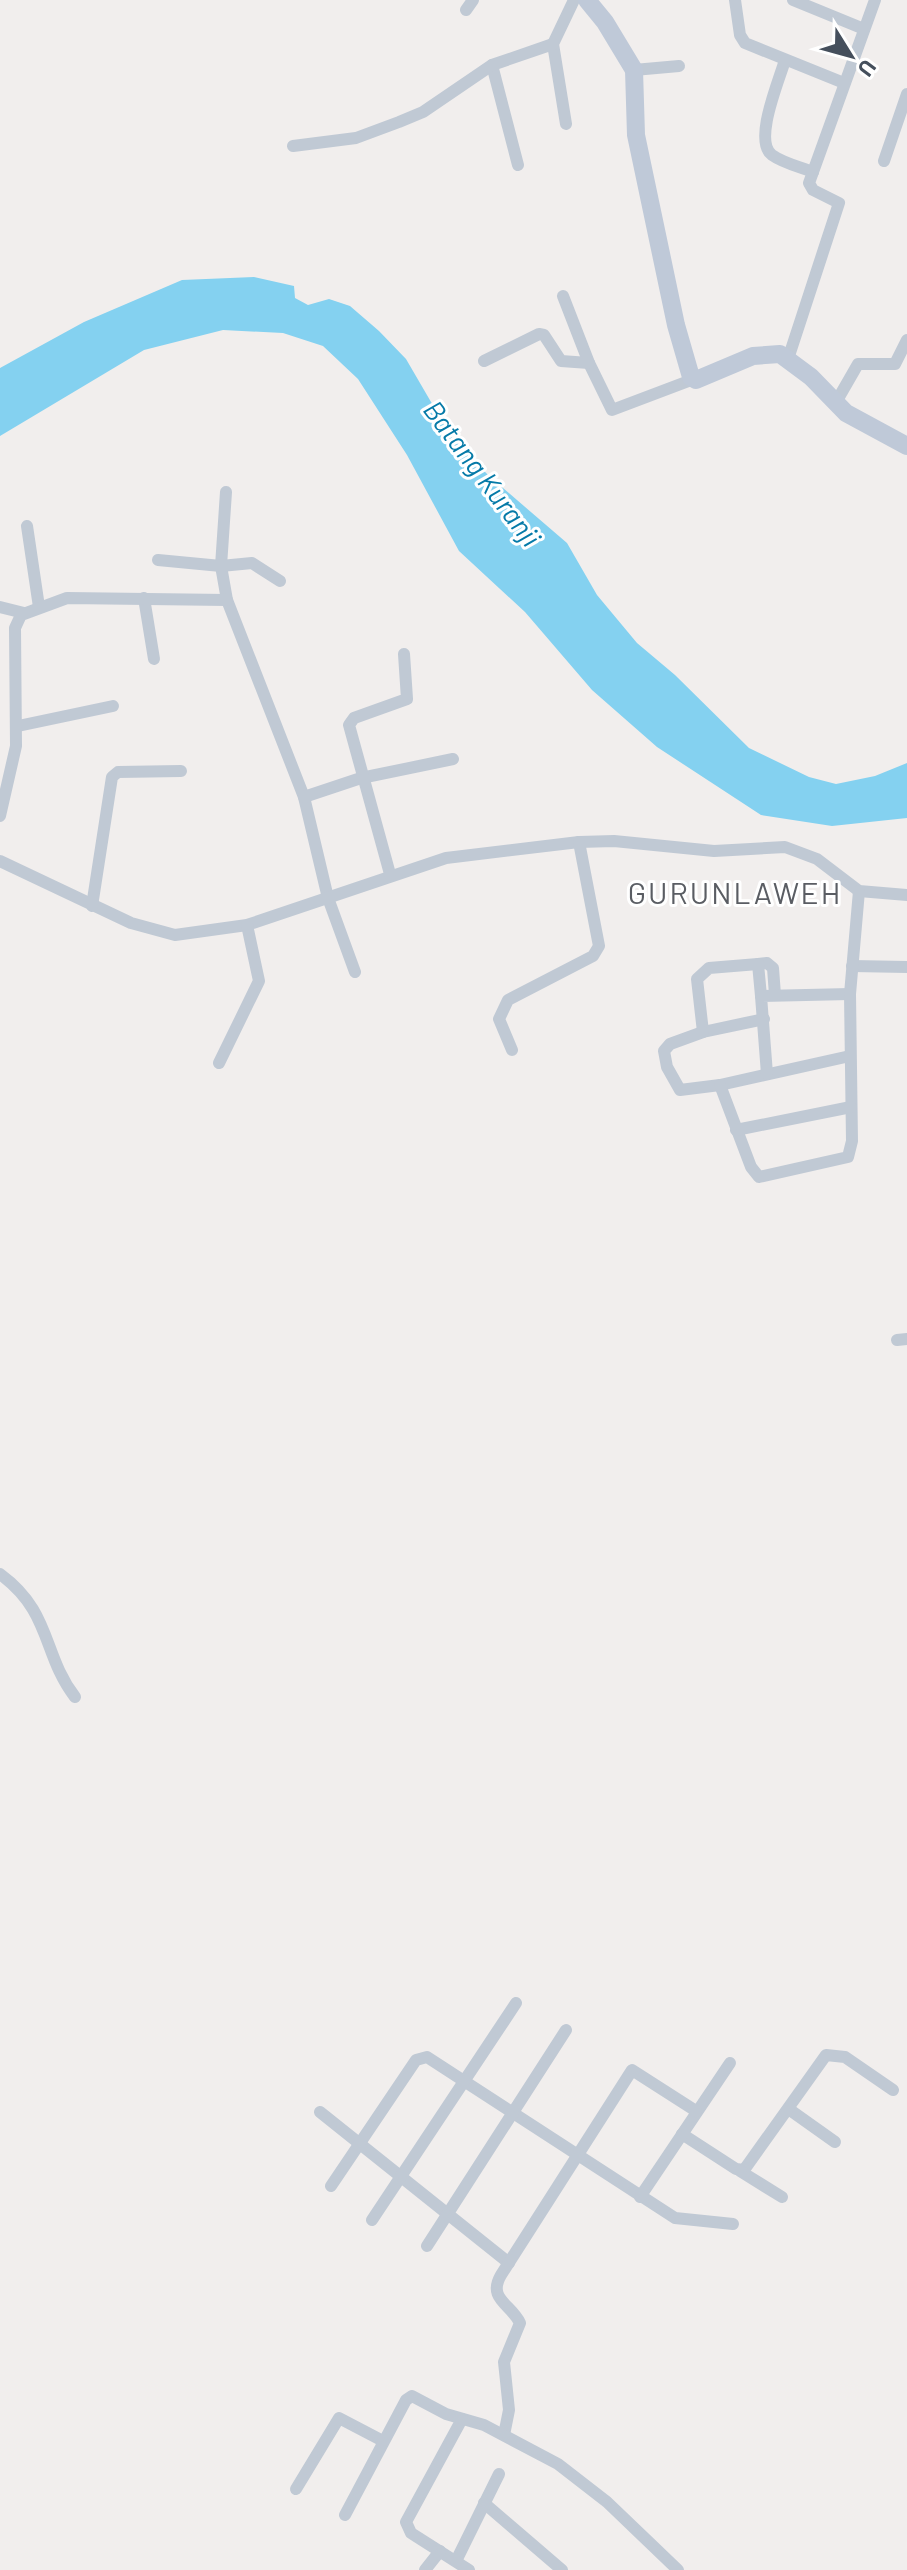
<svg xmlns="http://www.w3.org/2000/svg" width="907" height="2570" font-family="Barlow,sans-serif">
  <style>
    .water { fill: #84d1f0 }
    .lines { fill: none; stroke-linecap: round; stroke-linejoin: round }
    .street { stroke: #c0c9d4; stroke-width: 12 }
    .secondary { stroke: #bfc9d8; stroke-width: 18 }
    .labels { text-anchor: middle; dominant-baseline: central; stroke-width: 6; stroke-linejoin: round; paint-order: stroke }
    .water-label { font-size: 28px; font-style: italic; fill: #057aa8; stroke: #fff }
    .quarter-label { font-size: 30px; letter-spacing: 2px; fill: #5a5d63; stroke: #fff }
  </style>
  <rect width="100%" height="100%" fill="#f1eeed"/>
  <!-- water -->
  <polygon class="water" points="254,277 294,286 295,298 308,305 329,299 350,306 379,331 406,359 452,438 489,476 567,543 597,595 637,643 675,675 749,748 809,777 836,784 875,776 907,763 907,818 832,826 761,815 657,747 592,690 525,612 459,551 407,455 358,379 323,346 283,333 223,330 144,350 0,436 0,368 84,322 182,280"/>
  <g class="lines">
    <!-- street -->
    <g class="street">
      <polyline points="735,0 740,35 745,43 844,83"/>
      <polyline points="793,0 864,29"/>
      <polyline points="466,10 473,0"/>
      <path d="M785 60C779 81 753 141 772 155 783 163 800 167 813 172"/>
      <polyline points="492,65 518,165"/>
      <polyline points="634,70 679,66"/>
      <polyline points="566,124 553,44 574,0"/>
      <polyline points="293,146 356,138 399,122 423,112 492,65 553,44"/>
      <polyline points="884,161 907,94"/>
      <polyline points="563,296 589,363 612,410 694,379"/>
      <polyline points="788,359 839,203 813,190 809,183 875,0"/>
      <polyline points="484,361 539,334 544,335 561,361 589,363"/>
      <polyline points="835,404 858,364 895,364 907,340"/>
      <polyline points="226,492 221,566 227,600 304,797 328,898 355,972"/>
      <polyline points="27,526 39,607"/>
      <polyline points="158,560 221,566 252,563 280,581"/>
      <polyline points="144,598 154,659"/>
      <polyline points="0,607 24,613"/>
      <polyline points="18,726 113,706"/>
      <polyline points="304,797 361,778 453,759"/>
      <polyline points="0,816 16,746 15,628 21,615 67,598 227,600"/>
      <polyline points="0,861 131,923 175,935 247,925 446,858 579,842 614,841 714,851 785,847 817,859 859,891 907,895"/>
      <polyline points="390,874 349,725 354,718 407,699 404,654"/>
      <polyline points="92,906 112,777 118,772 181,771"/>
      <polyline points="758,964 767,963 773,968 775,995"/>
      <polyline points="852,966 907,967"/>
      <polyline points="761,996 758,964 709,968 697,979 703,1032 764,1019"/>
      <polyline points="703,1032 670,1044 664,1051 667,1067 680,1090 720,1085 850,1056"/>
      <polyline points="512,1050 499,1019 508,1000 593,956 599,946 579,842"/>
      <polyline points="219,1063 259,981 247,925"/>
      <polyline points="767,1074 761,996 850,994"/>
      <polyline points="720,1085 751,1167 759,1177 848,1157 852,1141 850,994 859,891"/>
      <polyline points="736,1130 851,1107"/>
      <polyline points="897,1340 907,1339"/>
      <path d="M0 1574C52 1612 42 1654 75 1697"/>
      <polyline points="790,2110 835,2142"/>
      <polyline points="320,2112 509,2263"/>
      <polyline points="682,2134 736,2169 744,2170 826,2055 845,2057 893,2090"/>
      <polyline points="740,2171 782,2197"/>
      <polyline points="331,2186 416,2060 427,2057 675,2218 733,2224"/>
      <polyline points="640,2197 730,2063"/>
      <polyline points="372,2220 516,2003"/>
      <polyline points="427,2246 566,2030"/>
      <polyline points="462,2419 406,2522 411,2533 469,2570"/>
      <path d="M504 2435 509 2410 504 2362 520 2323C511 2304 487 2299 501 2275L632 2070 696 2111"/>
      <polyline points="296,2489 339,2418 383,2441"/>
      <polyline points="484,2503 562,2570"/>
      <polyline points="345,2515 406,2400 412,2396 446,2414 484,2425 558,2464 607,2502 678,2570"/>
      <polyline points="456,2561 499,2474"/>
      <polyline points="425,2570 440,2551"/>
    </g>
    <!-- secondary -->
    <polyline class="secondary" points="587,0 605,22 634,70 636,135 676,325 691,377 696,380 753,356 780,354 811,377 846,413 907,446"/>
  </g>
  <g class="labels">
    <!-- water labels -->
    <g class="water-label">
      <text transform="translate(483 473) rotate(53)">Batang Kuranji</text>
    </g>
    <!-- quarter labels -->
    <g class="quarter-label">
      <text x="735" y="892">GURUNLAWEH</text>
    </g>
  </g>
  <!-- north arrow -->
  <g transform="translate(851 56) rotate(127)" stroke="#ffffff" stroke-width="6" paint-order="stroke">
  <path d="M0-6L14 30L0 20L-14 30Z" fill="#454f5c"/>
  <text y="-12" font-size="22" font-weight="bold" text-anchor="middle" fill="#454f5c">U</text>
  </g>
</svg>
